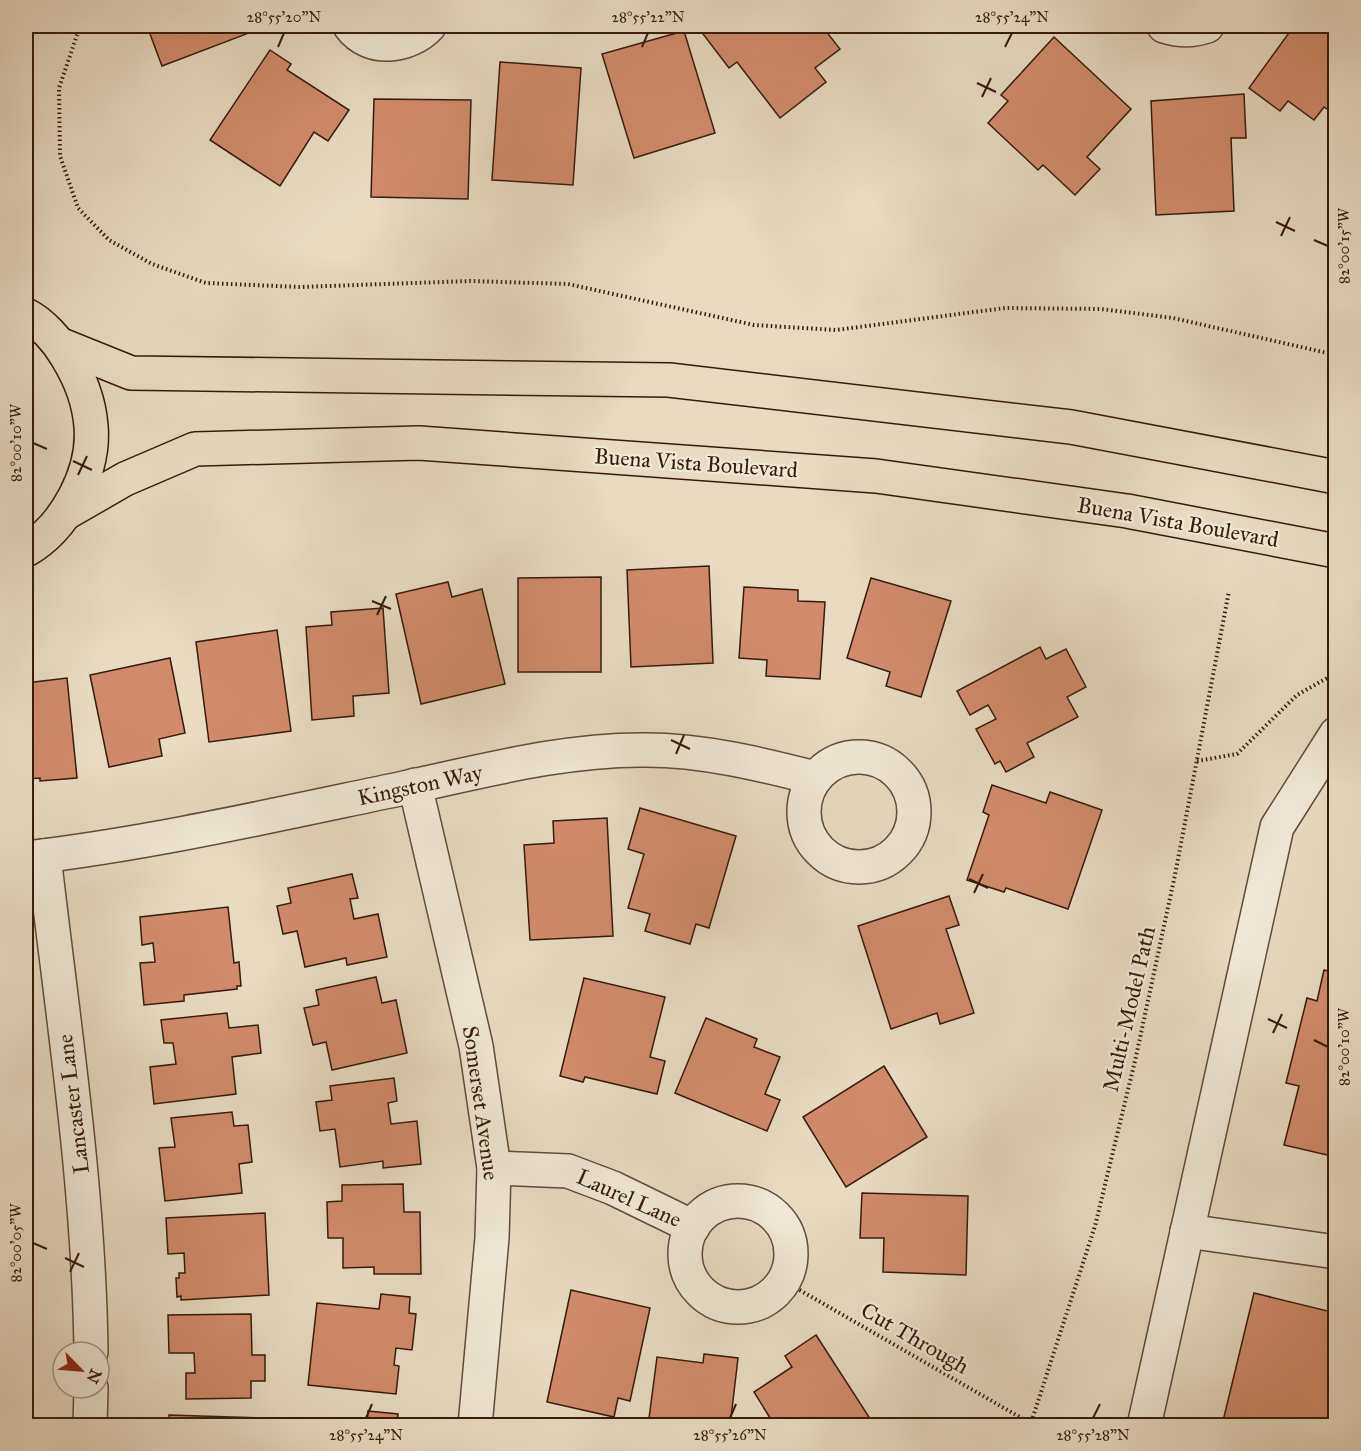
<svg xmlns="http://www.w3.org/2000/svg" width="1361" height="1451" font-family="'IM FELL Great Primer',serif">
  <style>
    .building { fill: #d18b6c; stroke: #361b0a; stroke-width: 1.5 }
    .lines { fill: none; stroke-linecap: round; stroke-linejoin: round }
    .minor-casing { stroke: #624b38; stroke-width: 36 }
    .major-casing { stroke: #361b0a; stroke-width: 36 }
    .path { stroke: #361b0a; stroke-width: 4; stroke-dasharray: 1.5 3; stroke-linecap: butt }
    .minor { stroke: #f0e8d7; stroke-width: 33 }
    .major { stroke: #e8dbc2; stroke-width: 33 }
    .ticks { fill: none; stroke: #361b0a; stroke-width: 2 }
    .labels { text-anchor: middle; dominant-baseline: central; stroke-width: 4.5; stroke-linejoin: round; paint-order: stroke }
    .street-label { font-size: 22px; fill: #361b0a; stroke: #f0e8d7 }
    .neatline { fill: none; stroke: #361b0a; stroke-width: 2 }
    .ticks-label { font-size: 15px; text-anchor: middle; fill: #361b0a }
  </style>
  <rect width="100%" height="100%" fill="#e8dbc2"/>
  <filter id="stains"><feTurbulence type="fractalNoise" baseFrequency=".00333" numOctaves="4"/><feColorMatrix values="0 0 0 0 .2 0 0 0 0 .09 0 0 0 0 .02 0 0 0 .5 -.17"/></filter>
  <radialGradient id="worn" r=".72"><stop offset=".6" stop-color="#630" stop-opacity="0"/><stop offset="1" stop-color="#630" stop-opacity=".3"/></radialGradient>
  <!-- building -->
  <g class="building">
    <polygon points="147,26 267,26 162,66"/>
    <polygon points="707,26 822,26 840,49 815,68 826,82 780,118 737,62 729,68 700,30"/>
    <polygon points="1294,26 1331,26 1336,29 1336,115 1324,107 1314,120 1288,101 1280,111 1249,88"/>
    <polygon points="684,31 715,133 634,158 602,54"/>
    <polygon points="1054,37 1131,109 1087,157 1100,169 1075,195 1043,165 1038,170 988,123 1008,101 1001,95"/>
    <polygon points="270,50 291,64 287,70 349,110 328,141 314,132 280,186 210,140"/>
    <polygon points="500,62 581,68 573,185 492,180"/>
    <polygon points="1244,94 1246,138 1231,138 1234,211 1156,215 1151,101"/>
    <polygon points="374,99 471,100 468,199 371,197"/>
    <polygon points="709,566 713,663 631,667 627,570"/>
    <polygon points="601,577 601,672 518,672 518,578"/>
    <polygon points="871,578 951,601 921,697 886,686 890,672 847,658"/>
    <polygon points="448,582 452,597 482,589 505,684 421,704 396,594"/>
    <polygon points="744,587 798,590 798,601 825,602 820,679 766,676 767,660 739,658"/>
    <polygon points="383,608 389,693 353,696 354,716 312,720 306,627 332,625 331,612"/>
    <polygon points="277,630 291,731 209,742 196,642"/>
    <polygon points="1040,647 1046,659 1066,649 1086,687 1067,697 1078,717 1027,743 1034,757 1006,772 1000,761 995,764 976,729 996,719 988,705 970,715 957,691"/>
    <polygon points="170,658 185,733 159,739 162,756 109,767 90,675"/>
    <polygon points="67,678 77,778 40,781 40,778 26,779 26,683"/>
    <polygon points="992,785 1046,803 1050,792 1102,810 1068,909 1006,888 1004,892 967,880 989,815 983,812"/>
    <polygon points="640,808 736,836 709,928 696,924 690,944 645,931 650,914 628,908 644,854 628,849"/>
    <polygon points="607,818 613,936 530,940 524,845 554,843 553,821"/>
    <polygon points="352,874 358,898 350,899 354,919 378,914 387,957 347,965 346,958 305,967 297,931 283,934 277,906 291,903 288,888"/>
    <polygon points="949,896 959,925 946,929 974,1013 940,1024 937,1013 891,1029 858,926"/>
    <polygon points="228,907 234,963 239,962 241,986 237,986 237,989 184,995 184,1001 144,1005 140,963 155,962 153,943 142,945 140,917"/>
    <polygon points="1336,922 1336,947 1329,946"/>
    <polygon points="1324,970 1336,973 1336,1157 1284,1145 1299,1086 1286,1083 1307,998 1317,1001"/>
    <polygon points="376,977 382,1003 396,1000 407,1053 332,1070 326,1042 313,1045 304,1008 319,1005 316,990"/>
    <polygon points="584,978 665,997 650,1057 665,1061 657,1094 585,1077 583,1082 560,1076"/>
    <polygon points="227,1013 229,1028 258,1025 261,1053 232,1057 236,1094 154,1104 150,1067 176,1064 173,1043 164,1043 161,1020"/>
    <polygon points="706,1018 757,1039 754,1047 780,1057 765,1094 780,1100 767,1131 675,1093"/>
    <polygon points="884,1066 927,1137 846,1187 803,1117"/>
    <polygon points="394,1078 397,1101 388,1103 391,1124 417,1121 421,1164 383,1168 383,1161 340,1167 335,1129 320,1131 316,1102 332,1100 330,1086"/>
    <polygon points="232,1112 234,1126 248,1125 252,1162 239,1164 242,1193 165,1201 159,1148 175,1147 171,1118"/>
    <polygon points="403,1184 404,1212 420,1212 421,1274 374,1274 374,1267 343,1268 343,1238 328,1238 327,1202 342,1201 342,1185"/>
    <polygon points="862,1193 968,1196 966,1275 883,1272 884,1238 860,1238"/>
    <polygon points="265,1213 269,1295 181,1300 181,1296 177,1297 176,1278 179,1278 179,1273 185,1273 184,1253 168,1254 166,1218"/>
    <polygon points="571,1290 650,1308 630,1401 618,1398 614,1417 547,1402"/>
    <polygon points="1254,1293 1336,1313 1333,1426 1240,1426 1223,1421"/>
    <polygon points="381,1294 410,1297 409,1313 416,1314 412,1350 396,1348 394,1365 399,1366 396,1394 308,1385 317,1303 379,1309"/>
    <polygon points="251,1314 252,1355 265,1355 265,1381 251,1381 251,1398 186,1399 186,1373 195,1373 194,1353 169,1353 168,1315"/>
    <polygon points="816,1335 869,1417 856,1426 775,1426 754,1392 792,1367 785,1356"/>
    <polygon points="704,1354 738,1358 730,1426 648,1426 657,1357 703,1363"/>
    <polygon points="368,1411 398,1414 397,1426 326,1426 326,1421 367,1425"/>
    <polygon points="169,1415 266,1418 266,1426 169,1426"/>
  </g>
  <g class="lines">
    <!-- minor casing -->
    <g class="minor-casing">
      <g id="minor">
        <path d="M350 26C370 53 409 47 429 26"/>
        <path d="M1164 26C1180 31 1192 31 1207 26"/>
        <circle cx="859" cy="812" r="55"/>
        <polyline points="415,785 476,1046 494,1168 492,1238 475,1426"/>
        <path d="M44 856C63 1021 89 1186 91 1352"/>
        <path d="M26 858C153 843 279 814 404 788 483 771 565 749 646 750 703 750 760 764 815 778"/>
        <polyline points="494,1168 568,1171 613,1188 693,1227"/>
        <circle cx="738" cy="1254" r="53"/>
        <polyline points="1187,1231 1336,1252"/>
        <polyline points="90,1426 91,1388"/>
        <polyline points="1144,1426 1277,827 1336,734"/>
      </g>
    </g>
    <!-- major casing -->
    <g class="major-casing">
      <g id="major">
        <path d="M26 315C42 323 58 341 67 357 80 378 89 400 91 426 95 472 65 528 26 550"/>
        <polyline points="59,344 131,373 669,380 1071,427 1336,477"/>
        <polyline points="66,513 125,479 195,449 419,443 876,476 1127,511 1336,551"/>
      </g>
    </g>
    <!-- path -->
    <g class="path">
      <polyline points="80,26 59,88 60,156 78,208 109,240 152,264 206,283 300,287 470,281 568,284 754,325 836,330 1005,308 1101,309 1173,318 1336,355"/>
      <polyline points="1197,761 1237,754 1297,695 1336,673"/>
      <polyline points="784,1281 1030,1423"/>
      <polyline points="1030,1426 1095,1226 1135,1061 1175,875 1229,591"/>
    </g>
    <!-- minor -->
    <use href="#minor" class="minor"/>
    <!-- major -->
    <use href="#major" class="major"/>
  </g>
  <!-- ticks -->
  <path class="ticks" d="M278 47 284 33M642 47 648 33M1005 47 1012 33M977 83 996 92M982 97 991 78M1276 222 1295 231M1281 236 1290 217M1314 240 1328 246M33 443 47 449M73 461 92 470M78 475 87 456M372 601 391 609M377 615 386 596M671 740 690 749M676 754 684 735M969 879 988 888M974 893 983 874M1268 1019 1287 1028M1273 1033 1282 1014M1314 1040 1328 1047M33 1243 47 1249M65 1258 84 1267M70 1272 79 1253M366 1418 372 1404M730 1418 736 1404M1093 1418 1100 1404"/>
  <g class="labels">
    <!-- street labels -->
    <g class="street-label">
      <text transform="translate(696 463) rotate(4)">Buena Vista Boulevard</text>
      <text transform="translate(1178 522) rotate(10)">Buena Vista Boulevard</text>
      <text transform="translate(420 785) rotate(-12)">Kingston Way</text>
      <text transform="translate(1129 1009) rotate(-77)">Multi-Model Path</text>
      <text transform="translate(481 1103) rotate(82)">Somerset Avenue</text>
      <text transform="translate(73 1104) rotate(-97)">Lancaster Lane</text>
      <text transform="translate(629 1198) rotate(24)">Laurel Lane</text>
      <text transform="translate(915 1338) rotate(30)">Cut Through</text>
    </g>
  </g>
  <!-- margin -->
  <rect width="1361" height="1451" fill="none" stroke="#e8dbc2" stroke-width="66"/>
  <!-- north arrow -->
  <g transform="translate(81 1370) rotate(115)"><circle r="28" fill="#f0e8d7" stroke="#a69685" stroke-width="1.5"/>
  <path d="M0-4.5L10 22L0 15L-10 22Z" fill="#8f2418"/>
  <text y="-9" font-size="16" font-weight="bold" text-anchor="middle" fill="#361b0a">N</text>
  </g>
  <rect x="33" y="33" width="1295" height="1385" class="neatline"/>
  <g class="ticks-label">
    <text x="284" y="22">28°55'20"N</text>
    <text x="648" y="22">28°55'22"N</text>
    <text x="1012" y="22">28°55'24"N</text>
    <text transform="translate(1344 246) rotate(-90)" y="5">82°00'15"W</text>
    <text transform="translate(16 443) rotate(-90)" y="5">82°00'10"W</text>
    <text transform="translate(1344 1047) rotate(-90)" y="5">82°00'10"W</text>
    <text transform="translate(16 1243) rotate(-90)" y="5">82°00'05"W</text>
    <text x="366" y="1440">28°55'24"N</text>
    <text x="730" y="1440">28°55'26"N</text>
    <text x="1093" y="1440">28°55'28"N</text>
  </g>
  <rect width="100%" height="100%" filter="url(#stains)"/>
  <rect width="100%" height="100%" fill="url(#worn)"/>
</svg>
